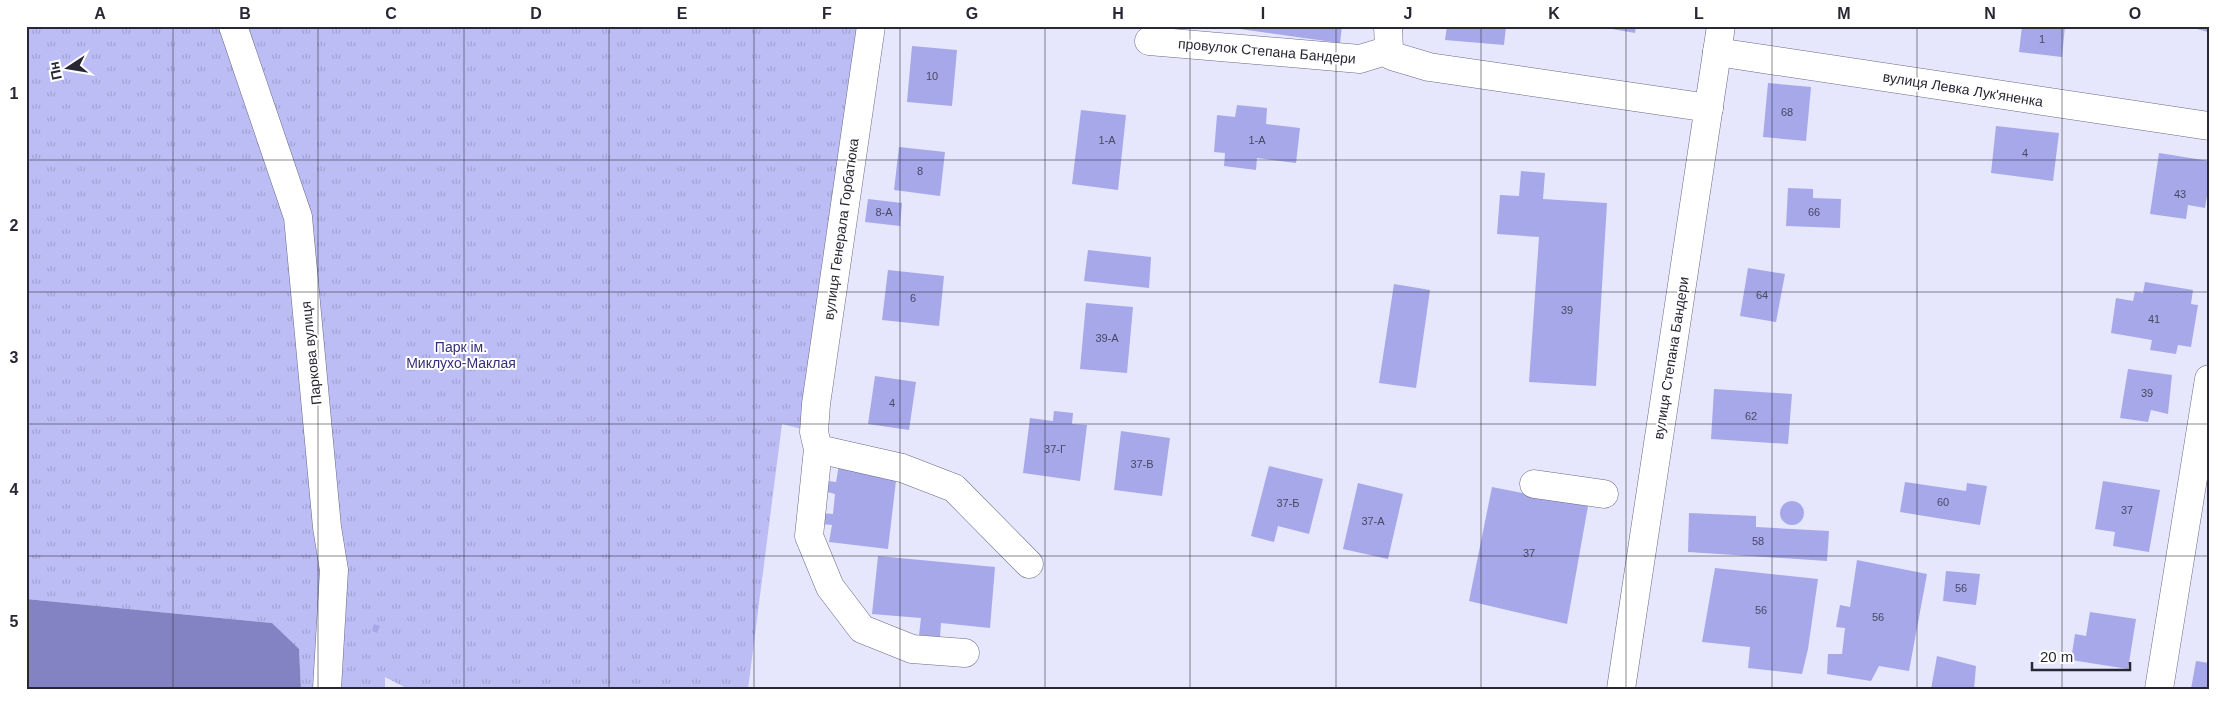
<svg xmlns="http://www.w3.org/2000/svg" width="2235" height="715" font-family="Arial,sans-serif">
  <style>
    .park { fill: url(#park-tufts) }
    .water { fill: #8383c3 }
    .building { fill: #a7a8ea }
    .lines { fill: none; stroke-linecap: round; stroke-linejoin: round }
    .minor-casing { stroke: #686986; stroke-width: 29 }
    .minor { stroke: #fff; stroke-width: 28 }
    .grid { fill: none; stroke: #282835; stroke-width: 1; stroke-opacity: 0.55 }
    .labels { text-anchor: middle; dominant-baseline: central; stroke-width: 4; stroke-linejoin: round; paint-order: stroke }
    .number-label { font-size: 11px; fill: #484862 }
    .street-label { font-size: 14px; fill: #282835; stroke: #fff }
    .park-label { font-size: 14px; fill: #362d79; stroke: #fff }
    .neatline { fill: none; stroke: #282835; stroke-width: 2 }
    .grid-label { font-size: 16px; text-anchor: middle; font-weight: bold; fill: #282835 }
  </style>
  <defs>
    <pattern id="park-tufts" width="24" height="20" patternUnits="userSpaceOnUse" patternTransform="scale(1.25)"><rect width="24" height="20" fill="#bcbdf5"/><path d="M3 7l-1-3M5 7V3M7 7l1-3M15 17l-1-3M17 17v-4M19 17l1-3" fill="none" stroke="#a2a2d3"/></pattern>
  </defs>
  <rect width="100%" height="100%" fill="#e6e7fc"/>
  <!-- park -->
  <polygon class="park" points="26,26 871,26 814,432 782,424 748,689 408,689 385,677 385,689 301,689 299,650 272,623 26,599"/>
  <!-- water -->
  <polygon class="water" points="26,599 272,623 299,649 301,689 26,689"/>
  <!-- building -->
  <g class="building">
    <polygon points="1218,26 1342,26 1340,43"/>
    <polygon points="1447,26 1506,26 1504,45 1445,40"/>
    <polygon points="1595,26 1636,26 1635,33"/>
    <polygon points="2022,26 2065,26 2062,57 2019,52"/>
    <polygon points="2186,26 2209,26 2208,32"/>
    <polygon points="912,46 957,50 952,106 907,102"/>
    <polygon points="1768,83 1811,87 1806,141 1763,137"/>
    <polygon points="1237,105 1267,108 1266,124 1300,128 1296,163 1257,158 1256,170 1224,166 1225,153 1214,152 1217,115 1235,117"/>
    <polygon points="1081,110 1126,115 1118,190 1072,184"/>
    <polygon points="1996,126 2059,133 2053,181 1991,173"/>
    <polygon points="899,147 945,152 940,196 894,190"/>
    <polygon points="2159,153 2209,161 2209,184 2205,208 2188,205 2186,219 2150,214"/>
    <polygon points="1521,171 1545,173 1543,199 1607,203 1596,386 1529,382 1539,237 1497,234 1500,195 1519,196"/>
    <polygon points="1788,188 1813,189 1813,198 1841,199 1840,228 1786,226"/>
    <polygon points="868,199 902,203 900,226 865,222"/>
    <polygon points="1088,250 1151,257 1149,288 1084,281"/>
    <polygon points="1748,268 1785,274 1776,322 1740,316"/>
    <polygon points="888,270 944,276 939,326 882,320"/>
    <polygon points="2145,282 2193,290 2191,304 2198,305 2191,347 2178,345 2176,354 2150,350 2152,340 2111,333 2116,298 2133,301 2135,292 2143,293"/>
    <polygon points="1394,284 1430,290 1416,388 1379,383"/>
    <polygon points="1086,303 1133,307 1127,373 1080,369"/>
    <polygon points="2128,369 2172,375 2168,414 2151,410 2148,422 2120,418"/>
    <polygon points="875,376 916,382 909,430 868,424"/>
    <polygon points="1714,389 1792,394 1788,444 1711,439"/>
    <polygon points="1054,411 1073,413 1072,424 1087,425 1080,481 1023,473 1030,418 1053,421"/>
    <polygon points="1121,431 1170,438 1162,496 1114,490"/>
    <polygon points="839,465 897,472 888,549 829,542 832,525 821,524 822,513 833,514 835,494 827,492 828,481 836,482"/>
    <polygon points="1269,466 1323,479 1309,534 1278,526 1274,542 1251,536"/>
    <polygon points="2103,481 2160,490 2149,552 2113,546 2115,532 2095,529"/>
    <polygon points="1905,482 1966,491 1967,483 1987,486 1980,525 1900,512"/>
    <polygon points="1358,483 1403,494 1388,559 1343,549"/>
    <polygon points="1492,487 1588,506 1567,624 1469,601"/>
    <circle cx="1792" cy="513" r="12"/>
    <polygon points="1689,513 1756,516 1756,527 1829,531 1827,561 1688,552"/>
    <polygon points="878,556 995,567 990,628 941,623 940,637 919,635 921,618 872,614"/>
    <polygon points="1857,560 1927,574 1909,671 1879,666 1871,681 1827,674 1828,654 1842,654 1845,628 1836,627 1840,605 1850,607"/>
    <polygon points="1715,568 1818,579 1808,649 1802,674 1748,668 1750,647 1702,642"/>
    <polygon points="1946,571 1980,574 1976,605 1943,601"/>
    <polygon points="2090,612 2136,619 2128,669 2071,660 2075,634 2086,636"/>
    <polygon points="374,624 380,626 377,633 372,631"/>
    <polygon points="1937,656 1976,666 1974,689 1931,689"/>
    <polygon points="2196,661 2209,663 2209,689 2191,689"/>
  </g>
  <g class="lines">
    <!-- minor casing -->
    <g class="minor-casing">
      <g id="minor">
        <polyline points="233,26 298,217 327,527 334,570 327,689"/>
        <polyline points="871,26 816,404 814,432 818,449 902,468 954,488 1029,564"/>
        <polyline points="1149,41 1360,59 1389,50 1388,26"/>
        <polyline points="1389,50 1392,56 1429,67 1709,108"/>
        <polyline points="1717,52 2209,126"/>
        <polyline points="818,449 809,536 830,587 862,629 912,649 965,653"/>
        <polyline points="1534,484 1604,494"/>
        <polyline points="1621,689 1721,26"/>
        <polyline points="2159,689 2209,379"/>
      </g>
    </g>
    <!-- minor -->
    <use href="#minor" class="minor"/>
  </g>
  <!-- grid -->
  <path class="grid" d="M173 26V689M318 26V689M464 26V689M609 26V689M754 26V689M900 26V689M1045 26V689M1190 26V689M1336 26V689M1481 26V689M1626 26V689M1772 26V689M1917 26V689M2062 26V689M26 160H2209M26 292H2209M26 424H2209M26 556H2209"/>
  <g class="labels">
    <!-- number labels -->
    <g class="number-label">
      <text x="2042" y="39">1</text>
      <text x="932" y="76">10</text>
      <text x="1787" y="112">68</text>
      <text x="1107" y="140">1-А</text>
      <text x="1257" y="140">1-А</text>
      <text x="2025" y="153">4</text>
      <text x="920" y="171">8</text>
      <text x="2180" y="194">43</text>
      <text x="884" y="212">8-А</text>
      <text x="1814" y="212">66</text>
      <text x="1762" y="295">64</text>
      <text x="913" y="298">6</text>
      <text x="1567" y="310">39</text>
      <text x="2154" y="319">41</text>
      <text x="1107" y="338">39-А</text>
      <text x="2147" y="393">39</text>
      <text x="892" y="403">4</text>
      <text x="1751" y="416">62</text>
      <text x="1055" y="449">37-Г</text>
      <text x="1142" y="464">37-В</text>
      <text x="1943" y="502">60</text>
      <text x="1288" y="503">37-Б</text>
      <text x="2127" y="510">37</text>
      <text x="1373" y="521">37-А</text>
      <text x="1758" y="541">58</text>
      <text x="1529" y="553">37</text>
      <text x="1961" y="588">56</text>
      <text x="1761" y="610">56</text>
      <text x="1878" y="617">56</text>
    </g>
    <!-- street labels -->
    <g class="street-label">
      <text transform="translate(1267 51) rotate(5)">провулок Степана Бандери</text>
      <text transform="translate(1963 89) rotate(9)">вулиця Левка Лук'яненка</text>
      <text transform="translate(841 229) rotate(-82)">вулиця Генерала Горбатюка</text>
      <text transform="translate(311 353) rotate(-96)">Паркова вулиця</text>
      <text transform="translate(1671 358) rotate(-81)">вулиця Степана Бандери</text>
    </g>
    <!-- park labels -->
    <g class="park-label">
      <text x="461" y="347">Парк ім.<tspan x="461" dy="16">Миклухо-Маклая</tspan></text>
    </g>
  </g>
  <!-- border -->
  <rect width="2235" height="715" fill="none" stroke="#ffffff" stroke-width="55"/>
  <!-- north arrow -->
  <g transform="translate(68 68) rotate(258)" stroke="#ffffff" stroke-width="4" paint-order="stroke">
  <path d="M0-4L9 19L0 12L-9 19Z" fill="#282835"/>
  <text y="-8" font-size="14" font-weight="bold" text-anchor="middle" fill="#282835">Пн</text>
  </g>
  <!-- scale -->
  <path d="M2032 662v8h98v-8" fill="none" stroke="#282835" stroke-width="2.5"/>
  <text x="2040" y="662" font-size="15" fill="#282835" stroke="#ffffff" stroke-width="4" paint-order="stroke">20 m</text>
  <rect x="28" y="28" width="2180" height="660" class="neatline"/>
  <g class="grid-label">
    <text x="100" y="19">A</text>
    <text x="245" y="19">B</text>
    <text x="391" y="19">C</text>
    <text x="536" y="19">D</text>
    <text x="682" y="19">E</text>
    <text x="827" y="19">F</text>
    <text x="972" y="19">G</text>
    <text x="1118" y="19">H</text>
    <text x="1263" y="19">I</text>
    <text x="1408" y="19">J</text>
    <text x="1554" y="19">K</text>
    <text x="1699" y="19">L</text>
    <text x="1844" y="19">M</text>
    <text x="1990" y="19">N</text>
    <text x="2135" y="19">O</text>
    <text x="14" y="99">1</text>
    <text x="14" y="231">2</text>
    <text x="14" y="363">3</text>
    <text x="14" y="495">4</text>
    <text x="14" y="627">5</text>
  </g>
</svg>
